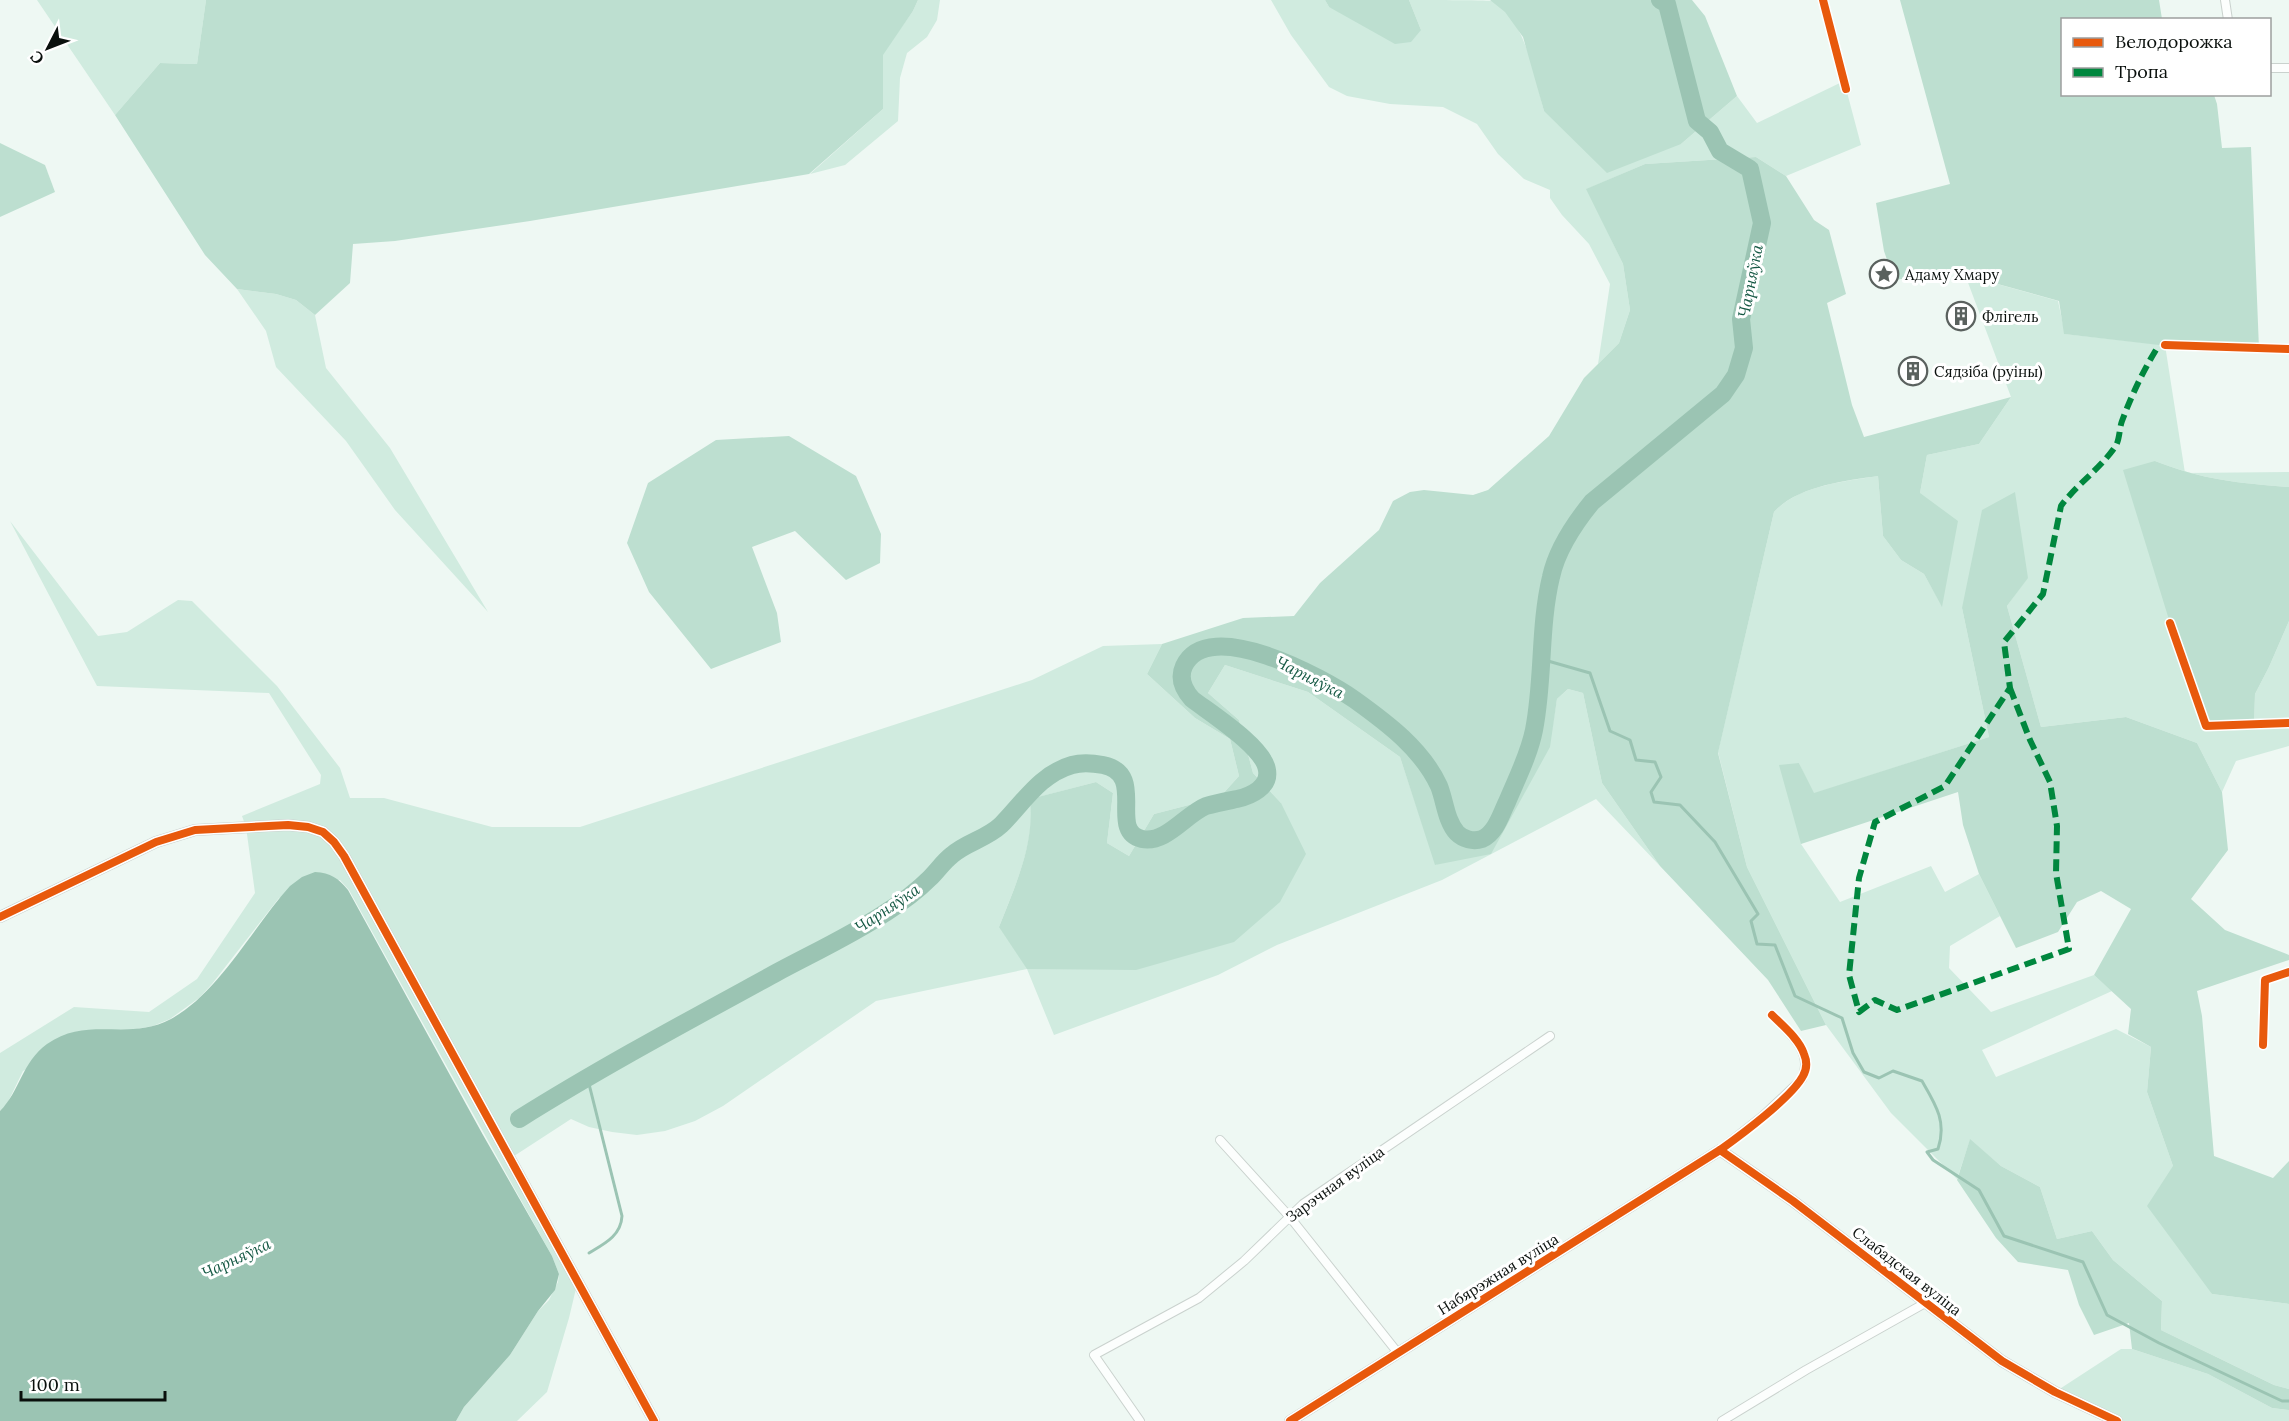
<svg xmlns="http://www.w3.org/2000/svg" width="2289" height="1421" font-family="Lora,serif">
  <style>
    .green { fill: #d0ebdf }
    .forest { fill: #bddfd0 }
    .water { fill: #9bc4b3 }
    .lines { fill: none; stroke-linecap: round; stroke-linejoin: round }
    .stream { stroke: #9bc4b3; stroke-width: 3 }
    .river { stroke: #9bc4b3; stroke-width: 18 }
    .minor-casing { stroke: #cad2ce; stroke-width: 10 }
    .tertiary-casing { stroke: #cad2ce; stroke-width: 12 }
    .minor { stroke: #fcfefd; stroke-width: 8 }
    .tertiary { stroke: #fcfefd; stroke-width: 10 }
    .quiet { stroke: #00873e; stroke-width: 6; stroke-dasharray: 12 6; stroke-linecap: butt }
    .cycleway-casing { stroke: #fff; stroke-width: 11 }
    .cycleway { stroke: #e8590c; stroke-width: 8 }
    .labels { text-anchor: middle; dominant-baseline: central; stroke-width: 6; stroke-linejoin: round; paint-order: stroke }
    .poi-label { font-size: 15px; fill: #0a100d; stroke: #fff; text-anchor: start }
    .street-label { font-size: 15px; fill: #0a100d; stroke: #fff }
    .water-label { font-size: 16px; font-style: italic; fill: #145843; stroke: #fff }
  </style>
  <rect width="100%" height="100%" fill="#eef8f3"/>
  <!-- green -->
  <g class="green">
    <polygon points="37,0 206,0 197,64 160,63 115,115"/>
    <polygon points="918,0 940,0 937,20 927,37 907,53 900,78 898,121 845,165 810,174 883,109 882,55 913,11"/>
    <path d="M1271 0H1325L1329 7 1421 30 1409 0C1422 0 1484 0 1492 1 1525 17 1535 78 1544 111L1681 144 1737 96 1757 123 1844 81 1861 145 1786 176 1756 157 1645 164 1587 189 1623 264 1630 310 1619 343 1598 364 1610 284 1589 244 1562 215 1550 198V190L1524 179 1498 154 1477 124 1443 107 1390 104 1347 96 1329 87 1291 35Z"/>
    <path d="M1954 272 2058 301 2065 334 2165 345 2185 473 2289 472V487C2238 483 2203 480 2155 461L2254 724 2255 694 2269 667 2289 621V746L2236 761 2222 792 2197 743 2126 717 2041 727 2007 606 2028 577 1962 608 1989 737 1813 794 1799 763 1801 844 1840 902 1931 866 1945 892 1979 874 2000 916 1950 946 1949 968 1991 1012 2094 975 2112 991 1982 1050 1996 1077 2116 1029 2151 1047 2147 1092 2173 1166 2212 1294 2289 1304V1389L2274 1385 2161 1330 2162 1301 2113 1260 2092 1231 2057 1239 2040 1187 2001 1166 1970 1140 1957 1179 1891 1113 1826 1025 1747 867 1718 752 1774 512C1799 485 1843 482 1878 476L1883 536 1901 560 1924 574 1942 606 1920 493 1927 455 1979 444 2011 397 1967 280Z"/>
    <polygon points="237,289 276,294 296,300 315,315 326,368 390,448 488,612 395,510 346,441 276,367 266,331"/>
    <path d="M10 521 98 636 127 632 178 600 192 601 277 686 340 768 350 798H384L492 827H580L1032 680 1103 646 1162 644 1147 674 1195 718 1230 739 1239 776 1220 797 1154 814 1129 856 1107 843 1113 793 1096 782 1031 799C1035 844 1015 886 999 927L1281 803 1253 773 1239 720 1208 693 1225 665 1308 692 1400 757 1436 865 1549 747 1557 699 1568 689 1583 693 1602 783 1660 866 1596 799 1442 880 1277 945 1218 975 1054 1035 1027 969 876 1001 723 1106 695 1121 665 1131 637 1135 612 1132 589 1127 571 1119 511 1158 578 1280 569 1318 547 1392 517 1421H456L464 1407 510 1355 538 1311 549 1300 558 1282 559 1274 552 1256 349 890 340 880 279 898 212 984 199 998 170 1019 153 1026 137 1029 116 1030 23 1071 7 1104 0 1111V1053L74 1007 149 1012 197 979 255 893 246 827 242 816 320 784 321 775 269 693 97 686Z"/>
    <polygon points="2121,1349 2132,1349 2208,1374 2272,1408 2289,1410 2289,1421 2120,1421 2055,1392"/>
  </g>
  <!-- forest -->
  <g class="forest">
    <polygon points="206,0 918,0 913,11 883,55 883,109 809,174 530,221 395,241 353,244 350,283 315,315 296,300 276,294 237,289 205,255 115,115 160,63 197,64"/>
    <polygon points="1325,0 1409,0 1421,30 1411,42 1395,44 1329,7"/>
    <polygon points="1490,0 1692,0 1705,16 1737,96 1681,144 1607,173 1544,111 1523,37 1505,12"/>
    <polygon points="1900,0 2159,0 2162,19 2062,20 2062,94 2214,95 2217,104 2222,148 2251,147 2259,349 2159,345 2064,334 2059,301 1954,272 1894,280 1884,251 1876,203 1950,184"/>
    <polygon points="0,143 45,165 55,192 0,217"/>
    <path d="M1756 157 1786 176 1814 220 1829 230 1846 294 1827 303 1852 405 1864 437 2011 397 1979 444 1927 455 1920 493 1958 521 1942 607 1924 574 1901 560 1883 536 1878 476C1844 481 1798 486 1774 512L1718 753 1747 867 1826 1025 1801 1031 1768 980 1660 866 1602 783 1583 693 1568 689 1557 699 1550 747 1491 854 1435 865 1400 757 1308 692 1225 665 1208 693 1239 720 1253 773 1281 803 1306 854 1280 902 1234 942 1136 970 1027 969 999 927C1015 886 1035 844 1030 799L1096 782 1113 793 1107 843 1129 856 1154 814 1220 797 1239 776 1230 739 1195 718 1147 674 1162 644 1243 618 1294 616 1320 583 1379 530 1393 501 1410 492 1424 490 1473 495 1488 490 1549 436 1584 378 1619 343 1630 310 1623 264 1586 189 1645 164Z"/>
    <polygon points="789,436 856,476 881,534 880,563 846,580 795,531 752,547 777,613 781,642 711,669 649,592 627,543 648,483 716,440"/>
    <path d="M2155 461C2203 480 2238 483 2289 487V621L2269 667 2255 694 2254 725 2206 726 2170 623 2123 470Z"/>
    <polygon points="2015,492 2028,578 2007,606 2041,727 2126,717 2197,743 2222,792 2228,850 2191,899 2225,930 2289,955 2289,960 2197,991 2202,1016 2214,1156 2273,1178 2289,1161 2289,1304 2212,1294 2147,1206 2173,1166 2147,1092 2151,1047 2128,1034 2131,1009 2094,975 2131,909 2101,891 2077,902 2058,932 2016,948 1979,874 1963,825 1958,792 1801,844 1779,765 1799,763 1814,793 1989,737 1962,608 1982,510"/>
    <polygon points="1970,1139 2001,1166 2040,1187 2057,1239 2092,1231 2113,1260 2162,1301 2161,1330 2274,1385 2289,1389 2289,1410 2272,1408 2208,1374 2132,1349 2129,1323 2094,1335 2079,1305 2068,1270 2018,1262 1996,1238 1957,1180"/>
  </g>
  <!-- water -->
  <path class="water" d="M315 872C331 873 338 878 348 890L483 1135 552 1256 559 1274 555 1290 538 1311 510 1355 464 1407 456 1421H0V1111C20 1091 22 1062 47 1044 88 1015 128 1042 171 1019 219 993 253 927 290 886L302 877Z"/>
  <g class="lines">
    <!-- stream -->
    <g class="stream">
      <path d="M1541 659 1590 673 1610 731 1630 740 1636 760 1655 762 1661 777 1651 792 1654 802 1680 805 1715 842 1758 914 1751 921 1757 944 1775 945 1795 996 1842 1018 1853 1053 1864 1072 1879 1078 1893 1071 1922 1081C1936 1105 1947 1122 1938 1149L1927 1152 1933 1160 1979 1190 2004 1236 2083 1262 2107 1315 2159 1343 2282 1401H2289"/>
      <path d="M587 1076 622 1216C621 1236 604 1244 589 1253"/>
    </g>
    <!-- river -->
    <path class="river" d="M519 1119C602 1067 688 1021 774 974 811 954 850 936 885 913 901 903 917 891 930 878 938 870 944 861 952 855 967 842 986 839 1001 825 1023 803 1040 774 1072 765 1082 762 1093 763 1103 765 1148 774 1107 831 1142 839 1166 844 1186 814 1206 806 1216 803 1227 801 1237 799 1251 796 1270 787 1267 770 1264 747 1210 713 1192 699 1184 690 1178 679 1184 666 1208 615 1324 678 1355 700 1387 723 1422 749 1439 786 1445 801 1446 821 1457 833 1463 839 1473 842 1482 839 1496 833 1501 814 1507 802 1517 778 1529 755 1534 730 1544 679 1539 627 1551 577 1557 549 1574 524 1592 502L1723 394 1736 375 1744 348 1741 319 1762 223 1750 169 1720 151 1710 132 1697 121 1667 4 1660 0"/>
    <!-- minor casing -->
    <g class="minor-casing">
      <g id="minor">
        <polyline points="1823,0 1846,89"/>
        <polyline points="2225,0 2228,20"/>
        <polyline points="2270,68 2289,68"/>
        <polyline points="2165,345 2289,349"/>
        <polyline points="2170,623 2206,726 2289,723"/>
        <polyline points="2263,1045 2265,980 2289,972"/>
        <polyline points="1220,1140 1289,1216 1398,1353"/>
        <path d="M1720 1150 1763 1116 1802 1079C1814 1051 1789 1033 1772 1015"/>
        <polyline points="1140,1421 1094,1355 1199,1298 1244,1261 1303,1204 1550,1036"/>
        <polyline points="1722,1421 1806,1370 1927,1302"/>
      </g>
    </g>
    <!-- tertiary casing -->
    <g class="tertiary-casing">
      <g id="tertiary">
        <polyline points="0,917 156,842 195,830 288,825 308,827 323,832 334,842 344,856 654,1421"/>
        <polyline points="1290,1421 1720,1150 1793,1201 2002,1361 2055,1392 2117,1421"/>
      </g>
    </g>
    <!-- minor -->
    <use href="#minor" class="minor"/>
    <!-- tertiary -->
    <use href="#tertiary" class="tertiary"/>
    <!-- quiet -->
    <path class="quiet" d="M2010 688 2030 740 2050 782 2057 826 2056 873 2069 949 1897 1010 1875 1000 1859 1012 1849 975 1859 878 1875 822 1945 786 2010 688 2004 642 2043 594 2061 506C2076 485 2099 470 2115 447 2120 440 2119 429 2122 421 2132 394 2144 369 2159 345"/>
    <!-- cycleway casing -->
    <g class="cycleway-casing">
      <g id="cycleway">
        <polyline points="1823,0 1846,89"/>
        <polyline points="2165,345 2289,349"/>
        <polyline points="2170,623 2206,726 2289,723"/>
        <polyline points="0,917 156,842 195,830 288,825 308,827 323,832 334,842 344,856 654,1421"/>
        <polyline points="2263,1045 2265,980 2289,972"/>
        <polyline points="1720,1150 1793,1201 2002,1361 2055,1392 2117,1421"/>
        <path d="M1290 1421 1720 1150C1741 1135 1792 1097 1803 1076 1807 1069 1807 1061 1804 1054 1799 1039 1783 1026 1772 1015"/>
      </g>
    </g>
    <!-- cycleway -->
    <use href="#cycleway" class="cycleway"/>
  </g>
  <!-- icons -->
  <defs>
    <g id="sight-ring" transform="scale(1.5)"><circle r="9.5" fill="#fff" stroke="#5a615e" stroke-width="1.5"/><path d="M0-6L1.8-2.2L6-1.7L2.9 1.2L3.7 5.4L0 3.3L-3.7 5.4L-2.9 1.2L-6-1.7L-1.8-2.2Z" fill="#5a615e"/></g>
    <g id="building-ring" transform="scale(1.5)"><circle r="9.5" fill="#fff" stroke="#5a615e" stroke-width="1.5"/><path d="M-4-6H4V6H1V3H-1V6H-4ZM-2.5-4.3h1.7v1.8h-1.7ZM.8-4.3h1.7v1.8H.8ZM-2.5-1h1.7V.8h-1.7ZM.8-1h1.7V.8H.8Z" fill="#5a615e"/></g>
  </defs>
  <g fill-rule="evenodd">
    <use href="#sight-ring" x="1884" y="274"/>
    <use href="#building-ring" x="1961" y="316"/>
    <use href="#building-ring" x="1913" y="371"/>
  </g>
  <g class="labels">
    <!-- poi labels -->
    <g class="poi-label">
      <text x="1905" y="274">Адаму Хмару</text>
      <text x="1982" y="316">Флігель</text>
      <text x="1934" y="371">Сядзіба (руіны)</text>
    </g>
    <!-- street labels -->
    <g class="street-label">
      <text transform="translate(1335 1184) rotate(-36)">Зарэчная вуліца</text>
      <text transform="translate(1907 1271) rotate(38)">Слабадская вуліца</text>
      <text transform="translate(1498 1274) rotate(-32)">Набярэжная вуліца</text>
    </g>
    <!-- water labels -->
    <g class="water-label">
      <text transform="translate(1750 281) rotate(-79)">Чарняўка</text>
      <text transform="translate(1310 677) rotate(27)">Чарняўка</text>
      <text transform="translate(887 908) rotate(-34)">Чарняўка</text>
      <text transform="translate(236 1258) rotate(-25)">Чарняўка</text>
    </g>
  </g>
  <!-- legend -->
  <rect x="2061" y="18" width="210" height="78" fill="#ffffff" stroke="#9d9f9e" stroke-width="1.5"/>
  <rect x="2073" y="38" width="30" height="9" fill="#e8590c" stroke="#9d9f9e" stroke-width="1.5"/>
  <text x="2115" y="48" font-size="18" fill="#0a100d">Велодорожка</text>
  <rect x="2073" y="68" width="30" height="9" fill="#00873e" stroke="#9d9f9e" stroke-width="1.5"/>
  <text x="2115" y="78" font-size="18" fill="#0a100d">Тропа</text>
  <!-- north arrow -->
  <g transform="translate(48 48) rotate(228)" stroke="#ffffff" stroke-width="4.5" paint-order="stroke">
  <path d="M0-4.5L10 22L0 15L-10 22Z" fill="#0a100d"/>
  <text y="-9" font-size="16" font-weight="bold" text-anchor="middle" fill="#0a100d">С</text>
  </g>
  <!-- scale -->
  <path d="M21 1391v9h144v-9" fill="none" stroke="#0a100d" stroke-width="3"/>
  <text x="30" y="1391" font-size="18" fill="#0a100d" stroke="#ffffff" stroke-width="4.5" paint-order="stroke">100 m</text>
</svg>
